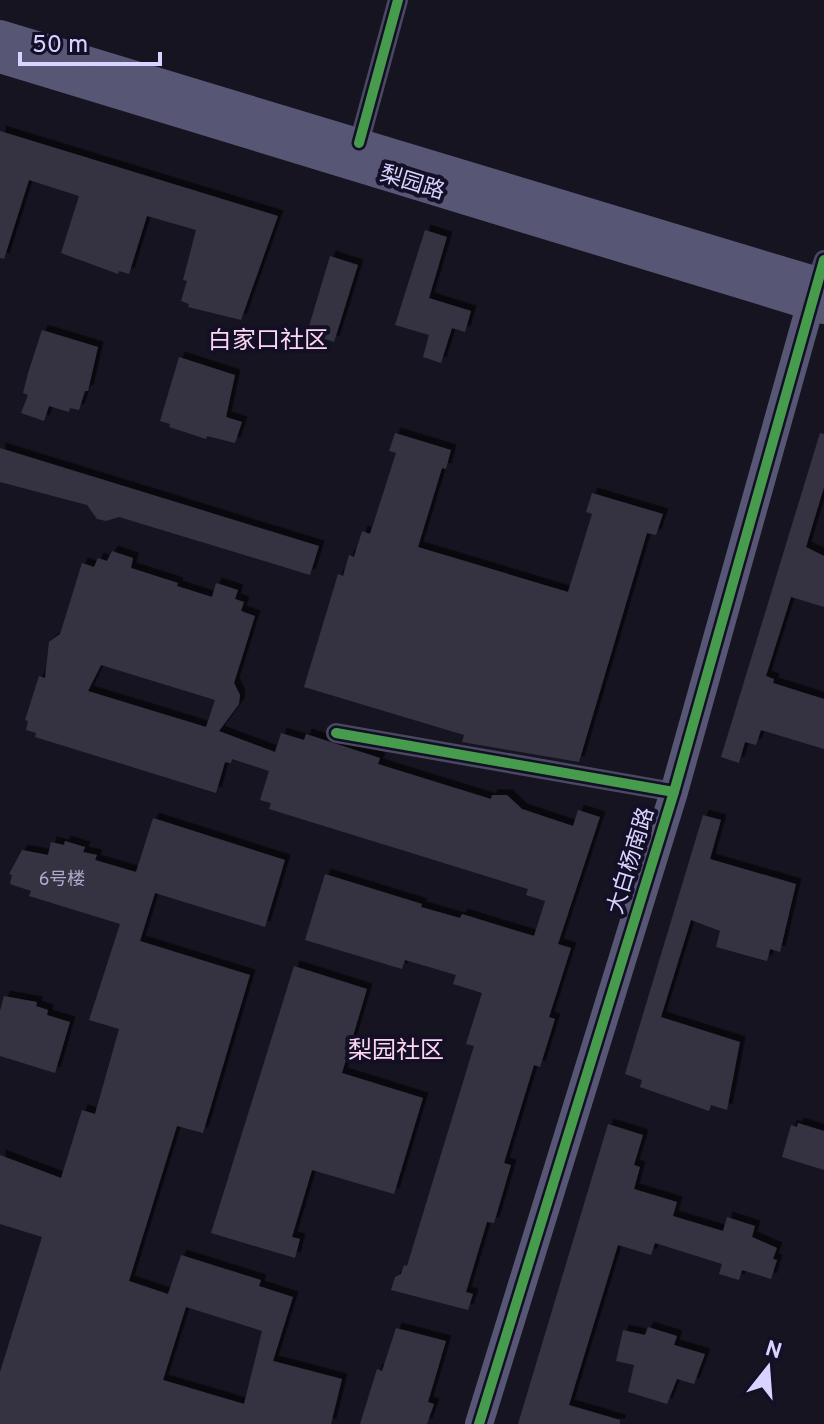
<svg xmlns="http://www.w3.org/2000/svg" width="824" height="1424" font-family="Overpass,'Noto Sans SC',sans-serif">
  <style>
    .building { fill: #343243; fill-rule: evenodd; filter: url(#shadow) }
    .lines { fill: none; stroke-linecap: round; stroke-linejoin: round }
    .street { stroke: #4a4962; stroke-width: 20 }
    .secondary { stroke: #575674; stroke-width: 28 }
    .cycleway-casing { stroke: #130f26; stroke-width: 15 }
    .cycleway { stroke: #469c4c; stroke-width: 10 }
    .labels { text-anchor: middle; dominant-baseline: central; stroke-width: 8; stroke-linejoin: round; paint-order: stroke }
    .number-label { font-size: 18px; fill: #b0acd0 }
    .street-label { font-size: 22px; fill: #d9d4ff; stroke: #130f26 }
    .neighbourhood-label { font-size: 24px; fill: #ffd6f0; stroke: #130f26 }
  </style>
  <defs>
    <filter id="shadow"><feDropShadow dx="5.5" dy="-5.5" stdDeviation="0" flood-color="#0009"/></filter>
  </defs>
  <rect width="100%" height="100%" fill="#161421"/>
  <!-- building -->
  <g class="building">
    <polygon points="0,131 278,216 241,320 188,307 189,304 181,301 187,281 183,280 196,230 147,216 129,274 119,271 118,274 61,253 79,196 29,180 4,259 0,258"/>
    <polygon points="425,230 447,237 429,298 471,311 465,332 452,328 441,363 423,357 429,335 395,325"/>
    <polygon points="330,256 358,265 334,342 307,333"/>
    <polygon points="42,330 98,347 88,391 85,391 79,410 70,408 69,412 49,406 44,421 21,413 28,395 23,393 28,373"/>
    <polygon points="179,357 235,375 226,417 242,422 235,443 207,436 206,439 169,427 170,424 160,421"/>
    <polygon points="395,433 451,450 446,469 442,468 418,547 568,592 592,514 586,512 592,493 663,514 656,535 647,533 579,762 462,742 464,735 304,687 338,574 343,576 349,555 354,557 362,531 370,534 396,453 389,451"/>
    <polygon points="820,433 824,434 824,487 806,547 824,556 824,607 791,597 766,676 774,679 773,683 824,699 824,749 761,730 756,745 745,742 739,763 721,757"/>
    <polygon points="0,448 319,546 310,575 119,517 106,521 97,519 87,505 0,482"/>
    <path d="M112 551 133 558 131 568 178 583 177 586 212 597 216 583 238 590 235 599 244 602 241 611 255 616 234 683 240 695 239 704 219 731 275 752 281 733 304 740 306 734 380 758 378 764 491 799 492 795H507L522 809 573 826 578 810 600 817 558 944 571 948 549 1017 555 1019 540 1067 534 1065 504 1163 511 1165 494 1223 487 1222 466 1292 473 1294 468 1310 391 1290 395 1277 401 1274 404 1265 407 1266 474 1046 466 1044 482 993 453 984 456 975 405 960 402 969 305 940 325 874 422 904 421 907 460 918 462 914 534 936 545 901 526 895 528 889 269 809 271 803 260 800 269 771 232 759 231 763 225 762 216 793 35 737 36 733 26 730 28 721 25 720 39 676 45 678 49 642 60 634 82 563 94 567 98 558 107 561ZM101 665 215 700 206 727 88 691Z"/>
    <polygon points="703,815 721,820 710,859 796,884 780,952 770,949 767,961 716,947 720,931 691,920 661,1017 740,1042 727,1110 711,1105 709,1111 640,1087 642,1080 625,1074"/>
    <path d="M153 818 285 860 265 927 155 893 140 941 250 975 203 1133 177 1126 129 1281 168 1294 181 1255 261 1280 259 1286 293 1297 273 1361 342 1379 331 1424H0V1372L42 1237 0 1224V1155L61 1178 82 1110 95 1114 119 1029 89 1020 120 924 29 896 31 891 10 884 12 875 9 874 22 850 48 855 51 842 64 845 65 841 85 847 83 852 97 855 95 860 136 872ZM186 1307 262 1331 244 1404 163 1380Z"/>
    <polygon points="294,966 367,989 342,1073 423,1098 394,1194 312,1170 292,1237 300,1239 295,1258 211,1233"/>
    <polygon points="4,996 37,1002 36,1006 48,1010 47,1015 70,1022 55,1073 0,1056 0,1011"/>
    <polygon points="798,1123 824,1131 824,1170 782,1157 791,1125 797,1127"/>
    <polygon points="608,1124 643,1135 634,1165 640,1167 634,1189 677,1202 673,1216 723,1231 727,1217 755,1226 752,1237 777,1248 773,1259 777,1260 771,1279 742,1270 739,1280 719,1274 722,1264 655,1243 651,1255 618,1245 569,1405 620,1420 620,1424 518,1424"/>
    <polygon points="648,1327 677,1336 674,1345 705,1354 694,1384 677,1379 667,1404 628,1392 634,1365 616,1361 623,1330 645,1335"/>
    <polygon points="396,1328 446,1341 428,1402 434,1404 427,1424 360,1424 377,1369 382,1371"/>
  </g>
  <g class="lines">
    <!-- street -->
    <g class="street">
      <polyline points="359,143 398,0"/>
      <polyline points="817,281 824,260"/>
      <polyline points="336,733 674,792"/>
    </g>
    <!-- secondary -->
    <g class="secondary">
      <polyline points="0,34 824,283"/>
      <polyline points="0,59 824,310"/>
      <polyline points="479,1424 674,792 817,281"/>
    </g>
    <!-- cycleway casing -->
    <g class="cycleway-casing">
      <g id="cycleway">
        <polyline points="359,143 398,0"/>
        <polyline points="336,733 674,792"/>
        <polyline points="479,1424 674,792 824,260"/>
      </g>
    </g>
    <!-- cycleway -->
    <use href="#cycleway" class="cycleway"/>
  </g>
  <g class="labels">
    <!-- number labels -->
    <g class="number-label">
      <text x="62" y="880">6号楼</text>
    </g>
    <!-- street labels -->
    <g class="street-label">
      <text transform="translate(412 184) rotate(17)">梨园路</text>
      <text transform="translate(632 861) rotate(-73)">大白杨南路</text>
    </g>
    <!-- neighbourhood labels -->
    <g class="neighbourhood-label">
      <text x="268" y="342">白家口社区</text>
      <text x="396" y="1052">梨园社区</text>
    </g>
  </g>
  <!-- north arrow -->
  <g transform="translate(768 1368) rotate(17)" stroke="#130f26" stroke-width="6" paint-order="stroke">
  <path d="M0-6L14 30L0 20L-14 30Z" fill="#d9d4ff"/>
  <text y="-12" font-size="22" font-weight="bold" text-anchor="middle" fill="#d9d4ff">N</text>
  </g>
  <!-- scale -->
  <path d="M20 52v12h140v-12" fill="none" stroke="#d9d4ff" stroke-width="4"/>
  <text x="32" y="52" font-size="24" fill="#d9d4ff" stroke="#130f26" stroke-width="6" paint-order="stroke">50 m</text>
</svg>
